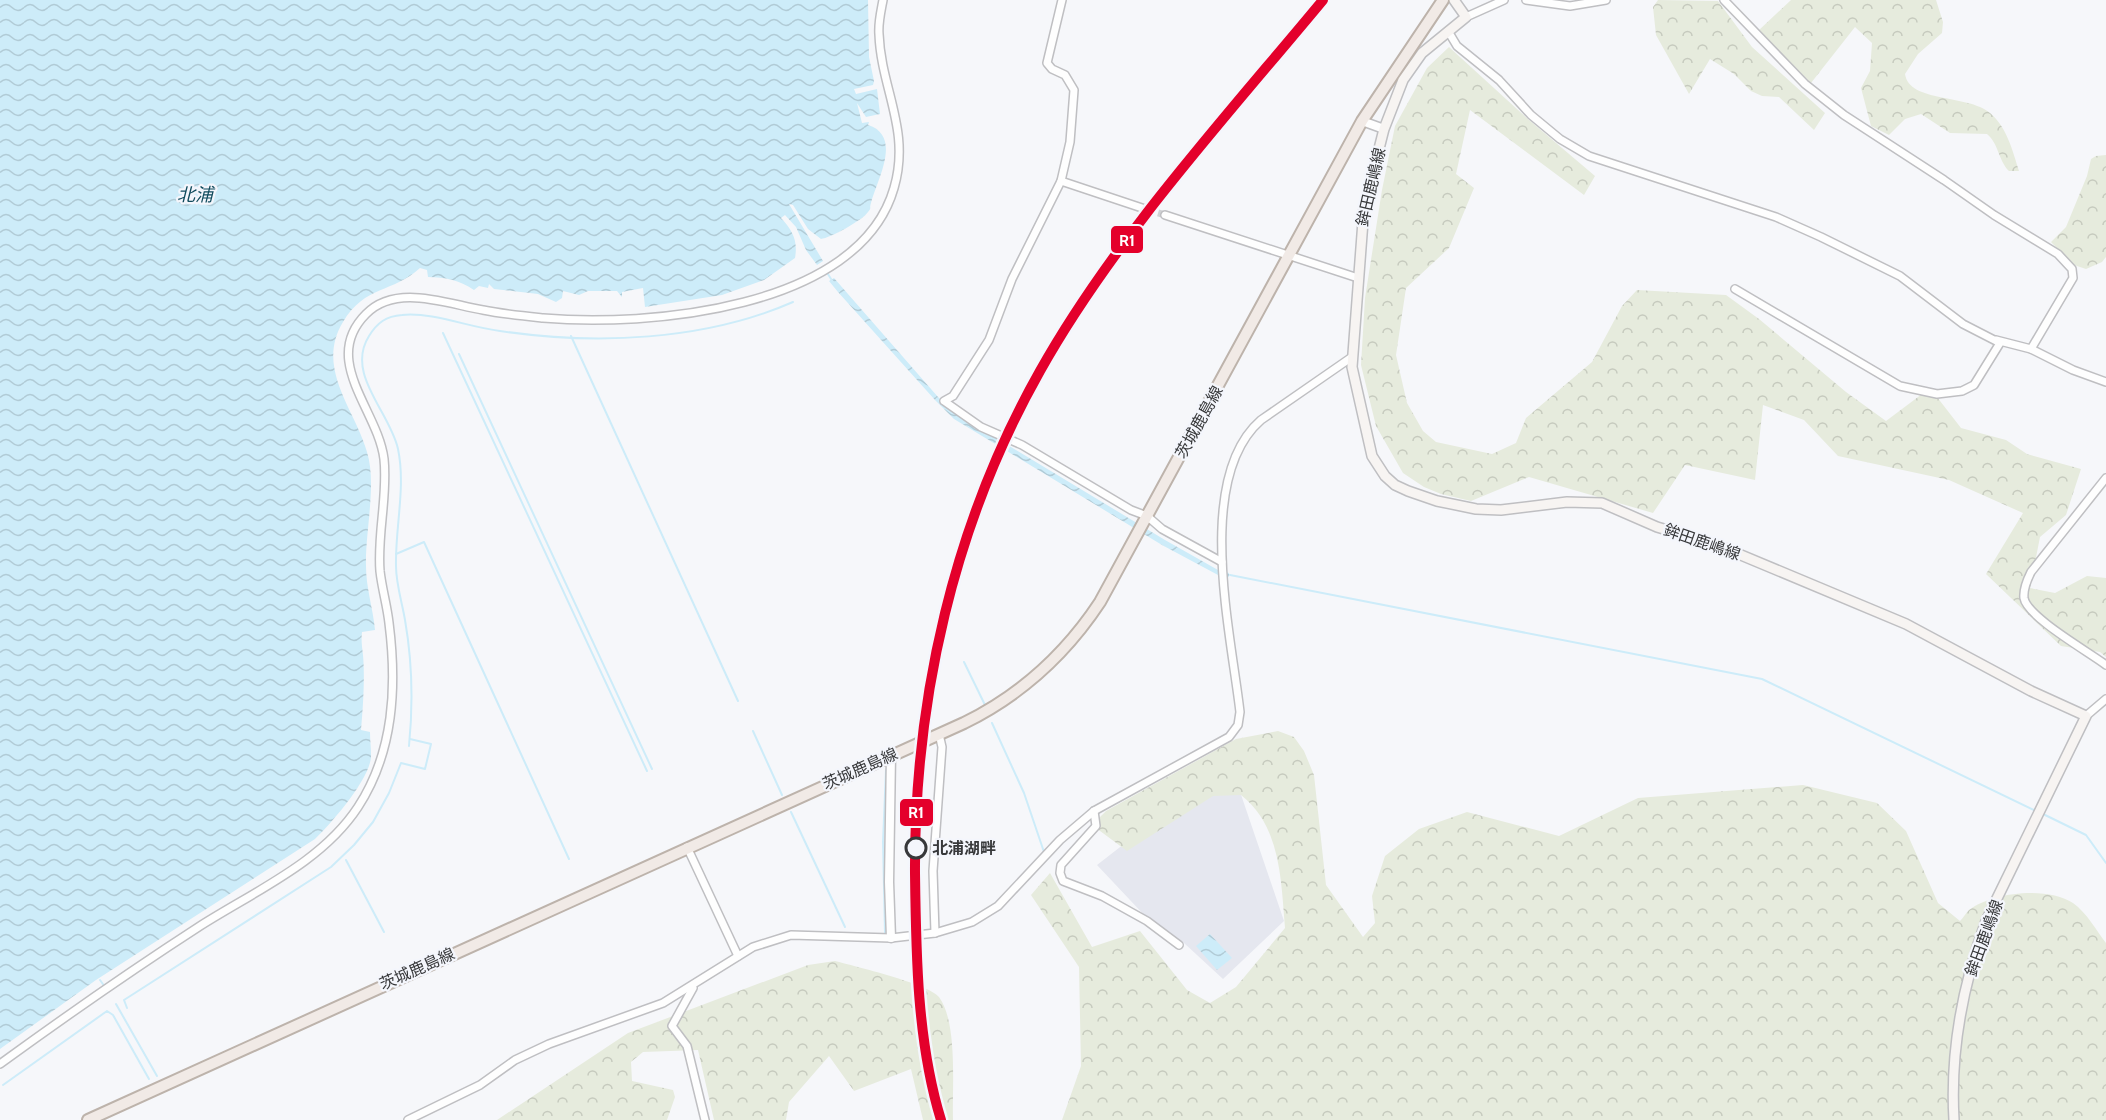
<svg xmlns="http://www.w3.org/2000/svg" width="2106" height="1120" font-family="Cabin,'Noto Sans JP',sans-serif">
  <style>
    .built { fill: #e5e7ef }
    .forest { fill: url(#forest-crowns) }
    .water { fill: url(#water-waves) }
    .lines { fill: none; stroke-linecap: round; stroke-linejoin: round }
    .stream { stroke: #cdecf9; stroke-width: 2 }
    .minor-tunnel { stroke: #d0d1d4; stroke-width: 7; stroke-dasharray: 7 3.5; stroke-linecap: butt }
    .minor-casing { stroke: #bfbfc2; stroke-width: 10 }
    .tertiary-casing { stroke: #bfbfc2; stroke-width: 11 }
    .secondary-casing { stroke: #bfbfc2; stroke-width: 12 }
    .primary-casing { stroke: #bdb3ab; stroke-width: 14 }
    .minor { stroke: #fefefe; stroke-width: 7 }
    .tertiary { stroke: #fefefe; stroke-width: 8 }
    .secondary { stroke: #f7f4f2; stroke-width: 9 }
    .primary { stroke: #f1eae6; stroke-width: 10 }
    .rail-1-casing { stroke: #f4f6fc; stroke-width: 15 }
    .rail-1 { stroke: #e4002b; stroke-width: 10 }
    .stop-dot { fill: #f4f6fc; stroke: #37383a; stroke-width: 3 }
    .labels { text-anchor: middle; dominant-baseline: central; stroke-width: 4.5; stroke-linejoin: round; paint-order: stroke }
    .street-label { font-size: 16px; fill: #37383a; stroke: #f4f6fc }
    .stop-label { font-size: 16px; font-weight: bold; fill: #37383a; stroke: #f4f6fc; text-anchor: start }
    .water-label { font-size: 18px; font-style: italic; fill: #104b5d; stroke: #f4f6fc }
    .line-badge { stroke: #f4f6fc; stroke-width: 2 }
    .badge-label { font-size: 16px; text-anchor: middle; font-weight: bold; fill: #fff }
  </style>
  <defs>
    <pattern id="forest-crowns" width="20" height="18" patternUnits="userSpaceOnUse" patternTransform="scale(1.5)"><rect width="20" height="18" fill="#e6ebdd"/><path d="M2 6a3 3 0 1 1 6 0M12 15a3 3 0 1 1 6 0" fill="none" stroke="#c6cabe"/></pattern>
    <pattern id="water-waves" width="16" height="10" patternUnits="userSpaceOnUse" patternTransform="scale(1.5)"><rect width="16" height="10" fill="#cdecf9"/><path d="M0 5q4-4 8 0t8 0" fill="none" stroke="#b1cbd6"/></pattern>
  </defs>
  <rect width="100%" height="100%" fill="#f6f7fa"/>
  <!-- built -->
  <polygon class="built" points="1234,774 1284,921 1223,979 1184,943 1146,917 1097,865 1124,844"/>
  <!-- forest -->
  <g class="forest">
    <polygon points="1658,0 1718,1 1752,47 1825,113 1814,130 1779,97 1762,96 1751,91 1734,74 1710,59 1689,94 1656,35 1653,7"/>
    <path d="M1791 0H1936L1943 22 1942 33 1918 54 1905 74C1909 103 1968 94 1990 113 2007 127 2013 152 2019 171H2009C1998 160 1999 144 1987 134L1950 133 1921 114 1905 119 1889 135 1871 126 1861 88 1870 71 1872 43 1855 27 1811 83 1758 31Z"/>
    <polygon points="1449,47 1529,120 1595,176 1584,195 1470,110 1456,174 1474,188 1449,248 1406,288 1396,355 1407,403 1423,431 1436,442 1492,454 1516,443 1526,418 1592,362 1622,306 1637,290 1726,295 1759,319 1846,392 1886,421 1930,388 1961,428 2006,440 2027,454 2081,469 2066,515 2040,537 2030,588 2055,593 2087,576 2106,578 2106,657 2100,652 2061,646 1986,574 2023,513 1949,480 1838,456 1804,420 1763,405 1755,480 1685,465 1653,513 1529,477 1471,501 1441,494 1424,487 1403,473 1376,426 1361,365 1365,298 1382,190 1395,126 1427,68"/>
    <polygon points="2106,155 2106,257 2102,262 2086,269 2074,265 2051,242 2066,227 2087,176 2091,159 2096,156"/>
    <path d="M1278 731 1294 737 1304 751 1314 775 1326 885 1363 937 1375 923 1372 896 1385 856 1419 829 1467 812 1559 836 1638 798 1803 785 1877 803 1906 831 1938 903 1960 921C1963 918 1966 913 1969 910 1992 892 2048 886 2073 903 2087 913 2096 930 2106 943V1120H1062L1081 1066 1079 967 1031 895 1050 873 1092 947 1140 931 1187 990 1210 1003 1236 987 1285 928C1281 881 1281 826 1241 795L1213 796 1127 851 1092 825 1106 811 1236 739Z"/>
    <path d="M835 961C854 966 929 984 939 997 958 1023 952 1087 953 1120H923L911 1069 854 1091 829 1056 789 1102 786 1120H714L698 1050 643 1052 631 1062 632 1081 673 1090 675 1097 667 1120H497L628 1033 808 965Z"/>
  </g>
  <!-- water -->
  <g class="water">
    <path d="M0 0H868L869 57 874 81 873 85 854 89 856 94 877 89 880 114 866 117 857 103 862 123 869 122 868 125C903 136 877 180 871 203 869 209 872 207 868 212 863 220 830 238 821 239L808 229 793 205 789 204 823 261 817 265 806 250 796 227 785 215 781 218C793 231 798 241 795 258L764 280 722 295 645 307 643 288 622 292V297L617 291H588L579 295 563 291 562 298 556 302 538 294 494 289 489 284 488 288 479 286 474 290C459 280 445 277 428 277L427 270 420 268C393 293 365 285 343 322 315 368 355 409 367 452 377 484 365 532 366 566 366 588 373 608 375 630L362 632C361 640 362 646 363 655 365 677 363 708 361 730L370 732C370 740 371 747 371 755 372 777 330 825 315 839L96 980 0 1049Z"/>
    <polygon points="834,278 938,397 958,415 1165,540 1218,570 1229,573 1229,577 1218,575 1162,545 954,419 935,400 838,292 829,281"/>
    <polygon points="1210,934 1232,958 1217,970 1196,946"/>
  </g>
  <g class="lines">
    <!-- stream -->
    <g class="stream">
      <polyline points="826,271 833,282"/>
      <polyline points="443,333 647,771"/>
      <polyline points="571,336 738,701"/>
      <polyline points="459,354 652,769"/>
      <polyline points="396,554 424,542 569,859"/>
      <polyline points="1230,575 1762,679 2036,811"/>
      <polyline points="964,662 985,705"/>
      <polyline points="992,723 1024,793 1044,852"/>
      <polyline points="753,731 782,795"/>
      <path d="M409 746C413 706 412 660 405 620 402 602 396 584 396 566 395 528 406 487 398 449 390 412 345 374 369 336 377 323 386 316 402 315 433 312 468 327 500 331 595 345 704 341 793 302"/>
      <polyline points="791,812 845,927"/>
      <polyline points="2041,813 2086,835 2106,863"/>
      <polyline points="346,860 384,932"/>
      <polyline points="885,933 883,842 886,770"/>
      <polyline points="100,980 105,987"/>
      <polyline points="116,1004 157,1076"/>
      <polyline points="127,1008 124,1000 331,867 354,845 373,822 389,793 401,763 425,769 431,744 410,739"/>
      <polyline points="3,1085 107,1011 113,1015 149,1079"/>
    </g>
    <!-- minor-tunnel -->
    <polyline class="minor-tunnel" points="1148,210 1165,215"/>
    <!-- minor casing -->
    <g class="minor-casing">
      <g id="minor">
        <polyline points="1062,0 1047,63 1052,69 1065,75 1074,90 1070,142 1061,181 1012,279 989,340 953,396 944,401 981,427 1022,445 1131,510 1147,516 1162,529 1222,562"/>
        <polyline points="1526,0 1570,6 1606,0"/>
        <polyline points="1724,0 1805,84 1844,115 1944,180 1994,215 2058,254 2072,269 2073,278 2031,349"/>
        <polyline points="1466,17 1504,0"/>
        <polyline points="1448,31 1457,46 1499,80 1531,115 1560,139 1589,156 1776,217 1821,237 1900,276 1963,324 2000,343 1974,385 1962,391 1937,394 1900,386 1735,289"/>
        <polyline points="1061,181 1148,210"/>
        <polyline points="1165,215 1358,278"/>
        <polyline points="1996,340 2031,349 2073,370 2106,382"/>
        <path d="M2106 478 2031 572C2027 580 2023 589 2024 598 2027 617 2089 652 2106 665"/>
        <polyline points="2086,716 2106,699"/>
        <polyline points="1094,811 1096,826 1061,865 1060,873 1063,881 1102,896 1147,921 1179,945"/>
        <polyline points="687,847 738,956"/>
        <polyline points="935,933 933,871 942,747 939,734"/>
        <polyline points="693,988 672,1026 687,1046 705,1120"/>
        <path d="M0 1064C66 1016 132 970 200 926 255 891 322 862 358 807 394 752 397 686 389 623 387 605 382 589 380 571 377 534 388 496 384 459 378 410 320 360 366 314 396 283 447 304 483 310 502 314 523 316 543 318 646 327 859 310 894 188 911 130 881 89 879 34 878 23 881 11 883 0"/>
        <path d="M408 1120 480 1085 515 1060 549 1044 663 1003 753 947 791 935 891 938 935 933 972 922 998 906 1060 840 1094 811 1229 737 1238 725 1240 712C1231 633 1194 478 1261 420L1352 357"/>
      </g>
    </g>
    <!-- tertiary casing -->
    <g class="tertiary-casing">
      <g id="tertiary">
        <polyline points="1362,121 1384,129"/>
        <polyline points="891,938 889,882 891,755"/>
      </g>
    </g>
    <!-- secondary casing -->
    <g class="secondary-casing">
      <path id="secondary" d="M1454 0 1466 17 1422 53 1403 80 1384 129 1364 208 1352 367 1372 456 1385 476 1395 485 1408 491 1437 501 1476 509 1501 510 1567 502 1602 503 1657 527 1717 545 1906 624 2031 691 2086 716 1986 921C1963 984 1950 1052 1954 1120"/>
    </g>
    <!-- primary casing -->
    <g class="primary-casing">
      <path id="primary" d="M88 1120 964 723C1021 695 1065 655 1100 602L1362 121 1443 0"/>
    </g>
    <!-- minor -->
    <use href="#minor" class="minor"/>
    <!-- tertiary -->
    <use href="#tertiary" class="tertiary"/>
    <!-- secondary -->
    <use href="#secondary" class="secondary"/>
    <!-- primary -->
    <use href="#primary" class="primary"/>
    <!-- rail-1 casing -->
    <g class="rail-1-casing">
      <path id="rail-1" d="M941 1120C917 1042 916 954 915 873 914 699 954 523 1040 371 1114 239 1226 117 1323 0"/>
    </g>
    <!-- rail-1 -->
    <use href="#rail-1" class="rail-1"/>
  </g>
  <!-- markers -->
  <circle class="stop-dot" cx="916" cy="848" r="10"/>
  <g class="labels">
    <!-- street labels -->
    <g class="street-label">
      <text transform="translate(1371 187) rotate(-77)">鉾田鹿嶋線</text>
      <text transform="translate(1199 422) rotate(-61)">茨城鹿島線</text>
      <text transform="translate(1702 542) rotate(19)">鉾田鹿嶋線</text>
      <text transform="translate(860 769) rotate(-24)">茨城鹿島線</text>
      <text transform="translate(1984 938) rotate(-70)">鉾田鹿嶋線</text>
      <text transform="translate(417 969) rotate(-24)">茨城鹿島線</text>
    </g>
    <!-- stop labels -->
    <g class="stop-label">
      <text x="932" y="848">北浦湖畔</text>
    </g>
    <!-- water labels -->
    <g class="water-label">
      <text x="195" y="195">北浦</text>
    </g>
  </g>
  <g class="line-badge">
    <rect x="1110" y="225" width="34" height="29" rx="6" fill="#e4002b"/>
    <rect x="899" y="798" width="35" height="29" rx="6" fill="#e4002b"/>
  </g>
  <g class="badge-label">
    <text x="1127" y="246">R1</text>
    <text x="916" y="818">R1</text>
  </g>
</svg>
